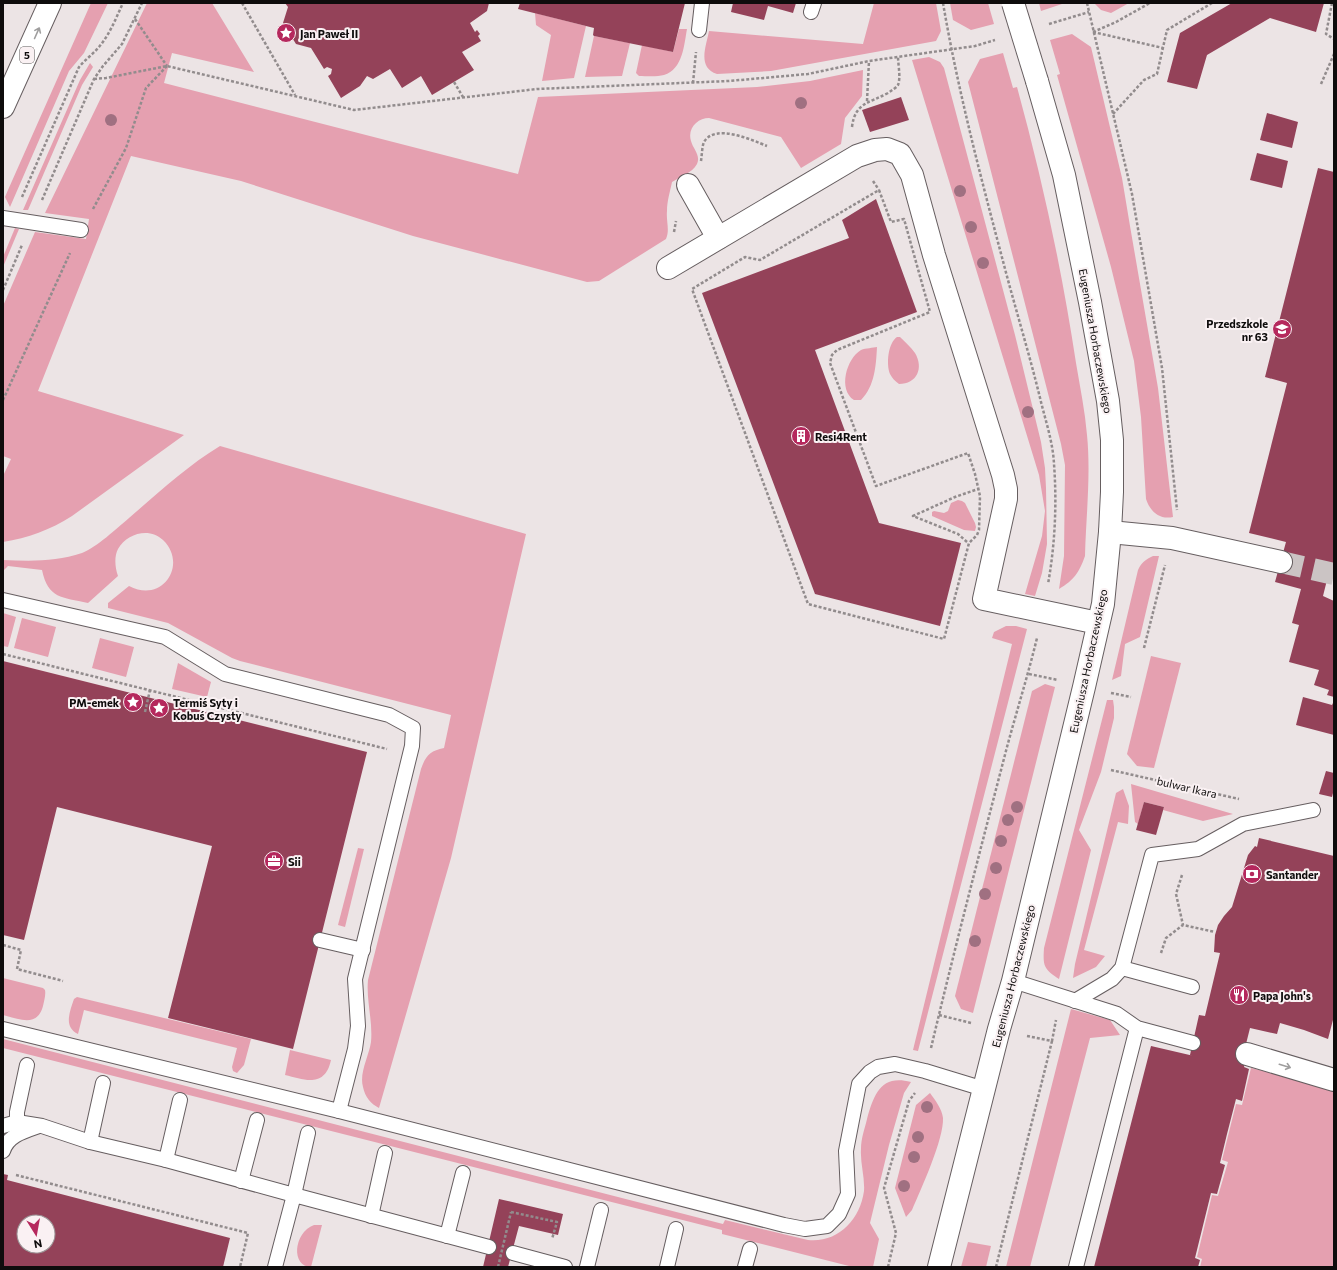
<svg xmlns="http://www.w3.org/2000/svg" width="1337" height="1270" font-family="Commissioner,sans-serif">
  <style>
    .green { fill: #e5a0b0 }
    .building { fill: #944259; fill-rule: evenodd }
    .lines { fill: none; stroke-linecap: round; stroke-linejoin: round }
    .street-tunnel { stroke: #cbc4c4; stroke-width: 22; stroke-dasharray: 22 11; stroke-linecap: butt }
    .lane-casing { stroke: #665e60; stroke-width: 16 }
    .street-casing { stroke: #665e60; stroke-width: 24 }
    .primary-casing { stroke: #665e60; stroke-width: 24 }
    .path { stroke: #928c8d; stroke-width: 2.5; stroke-dasharray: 3 2; stroke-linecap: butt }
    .lane { stroke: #fff; stroke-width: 14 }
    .street { stroke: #fff; stroke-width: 22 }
    .primary { stroke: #fff; stroke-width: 22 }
    .street-bridge-casing { stroke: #665e60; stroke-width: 24; stroke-linecap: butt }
    .path-bridge { stroke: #928c8d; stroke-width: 2.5; stroke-dasharray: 3 2; stroke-linecap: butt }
    .street-bridge { stroke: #fff; stroke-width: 22 }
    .tree { fill: #a07081 }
    .oneway { stroke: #9f9e9e }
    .labels { text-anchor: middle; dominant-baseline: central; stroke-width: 4; stroke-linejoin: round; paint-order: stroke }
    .shield { fill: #faf1f3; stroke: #555151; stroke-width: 1 }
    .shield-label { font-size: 10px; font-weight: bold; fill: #0e0c0c }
    .poi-label { font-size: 11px; font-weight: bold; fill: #0e0c0c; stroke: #faf1f3; text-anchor: start }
    .street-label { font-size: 11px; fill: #0e0c0c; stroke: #faf1f3 }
  </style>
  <rect width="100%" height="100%" fill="#ece4e5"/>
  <!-- green -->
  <g class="green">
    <polygon points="91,3 108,3 84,53 69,71 10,207 5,197 8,190"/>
    <path d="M147 3H212L254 72 172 53 164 83 518 174 538 97 757 87 810 81 863 70 862 96 845 118 841 144 801 168 781 137 709 118C698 118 687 128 691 141 693 149 701 155 697 164 692 173 680 177 672 182 670 192 667 201 667 211 666 221 670 230 666 239L599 281 587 282 413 236 241 181 131 156 38 391 184 435 72 516C50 530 28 538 3 542V476L11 459 3 456V306L35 232 86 239 89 219 45 213Z"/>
    <path d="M874 3H936L941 31 936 41 771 71 717 74C697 67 706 47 709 31L863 44Z"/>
    <polygon points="950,3 988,3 994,24 971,30 953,20"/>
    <polygon points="1039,3 1063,3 1062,4 1041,11"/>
    <polygon points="1094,3 1129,3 1111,13 1101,10"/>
    <polygon points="535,13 586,26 574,78 542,81 551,35 536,25"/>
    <path d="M679 29H687C684 45 683 69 664 75 657 77 646 76 639 76L636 73 642 45 673 52Z"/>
    <path d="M1072 34 1091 47 1122 178 1130 226 1158 388 1173 517C1159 520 1150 511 1146 499L1141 417 1134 361 1111 267 1057 75 1060 74 1050 40Z"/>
    <polygon points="594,36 630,43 622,76 585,77"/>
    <path d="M1003 53 1013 88 1017 87C1042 178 1062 270 1076 363 1080 387 1085 411 1087 435 1091 475 1086 516 1085 556 1079 573 1074 580 1059 589L1064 556 1065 465 1061 444 968 82 980 59Z"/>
    <polygon points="929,57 940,62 944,68 1015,335 1041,442 1045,468 1046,488 1047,544 1042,573 1035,596 1025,594 1042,536 1045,511 1039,475 912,60"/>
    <polygon points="90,63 93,67 82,85 28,210 23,210 80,80"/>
    <polygon points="15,228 19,229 3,267 3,257"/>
    <path d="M897 337H900C905 342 911 347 915 353 924 368 917 384 899 384 895 381 892 378 890 374 886 364 888 343 897 337Z"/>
    <path d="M877 347C876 365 875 386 861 400H854C838 390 846 359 861 350 866 348 873 348 877 347Z"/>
    <path d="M220 446 526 534 451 858 379 1108C371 1104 365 1097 363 1087 359 1073 369 1056 371 1042 373 1021 366 1000 368 980L421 769C426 755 430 751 444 748L451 715 240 661 232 658 168 623 108 608V603L129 586C163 604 188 564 163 540 150 527 127 533 118 549 114 557 115 567 118 576L88 603C62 597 48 599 42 570L8 566 3 571V560C30 561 56 562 82 553 97 547 116 529 129 518 158 493 187 466 220 446Z"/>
    <polygon points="958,500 962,501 965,503 975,523 976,527 975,531 964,530 932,516 932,512 934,511 944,513 948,511 951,503"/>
    <path d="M1153 556H1159L1140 637 1125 644 1121 676 1112 680 1138 570C1141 563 1146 559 1153 556Z"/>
    <polygon points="3,613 16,617 8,647 3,646"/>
    <polygon points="22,618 56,627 48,657 14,648"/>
    <polygon points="1006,626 1016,626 1027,629 918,1051 913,1050 1012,644 992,638 994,632"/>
    <polygon points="100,638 134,647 126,677 92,668"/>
    <polygon points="1151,656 1181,663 1154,768 1137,766 1127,754"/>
    <polygon points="178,663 211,682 207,697 172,689"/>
    <polygon points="1045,684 1055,687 973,1013 961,1009 955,996 1032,691"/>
    <path d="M1107 700H1113L1114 707V718L1101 772 1079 830 1091 850 1059 979C1043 969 1043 965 1044 948Z"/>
    <polygon points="1131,784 1233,814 1203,821 1163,810 1164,807 1144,802 1138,824 1135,822"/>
    <polygon points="1123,789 1129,806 1128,824 1118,822 1084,950 1105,956 1096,967 1073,978 1075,964 1116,793"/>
    <polygon points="358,848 364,849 345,927 338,925"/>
    <path d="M3 978 43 988 45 990C46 995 44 1001 43 1006 37 1028 19 1019 3 1015Z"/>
    <path d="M77 997 251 1039 244 1065 237 1073 233 1071 232 1067 237 1048 84 1010 78 1034C63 1027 70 1011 74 999Z"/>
    <polygon points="1071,1009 1110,1020 1120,1035 1090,1038 1030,1267 1006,1267"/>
    <path d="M3 1039 723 1224 725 1220 808 1240C838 1243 860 1220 864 1191 865 1177 860 1163 861 1149 861 1138 865 1128 867 1119 874 1094 881 1074 911 1082L904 1093 889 1145 870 1223 879 1239 873 1267H853L722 1234V1230L3 1048Z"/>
    <path d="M290 1050 331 1060C325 1088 305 1080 285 1075Z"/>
    <polygon points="1251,1068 1334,1088 1334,1267 1200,1267 1202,1259 1197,1257 1212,1195 1218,1196 1228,1162 1222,1160 1236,1104 1242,1105"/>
    <path d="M930 1093C935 1100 942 1109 943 1118 944 1139 921 1189 912 1210L906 1217 895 1188 916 1105Z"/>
    <path d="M314 1225H322L311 1267C291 1267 293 1233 314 1225Z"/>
    <polygon points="968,1242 991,1246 986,1267 961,1267"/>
  </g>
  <!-- building -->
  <g class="building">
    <polygon points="285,3 489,3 487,11 470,23 475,32 477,30 480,34 478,36 481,41 462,52 474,70 432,95 421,76 402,88 390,69 373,79 367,76 360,86 341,98 328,76 331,74 332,69 327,67 324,69 311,48 296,44 283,23 288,7"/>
    <polygon points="520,3 685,3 673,52 594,36 593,35 594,28 518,9"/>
    <polygon points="733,3 796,3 793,13 768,6 764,20 731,12"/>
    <polygon points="1232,3 1324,3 1316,32 1270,18 1207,55 1197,89 1167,82 1180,33"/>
    <polygon points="901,97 909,120 870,132 862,110"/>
    <polygon points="1267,113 1298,122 1292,148 1260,140"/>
    <polygon points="1257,153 1288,161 1282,188 1250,180"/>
    <polygon points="1318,168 1334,172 1334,576 1333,577 1328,576 1323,596 1334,601 1334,697 1327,695 1329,690 1314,685 1319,670 1289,662 1299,625 1292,623 1301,589 1275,582 1286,542 1249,533 1287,383 1265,377"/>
    <polygon points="876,199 917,312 815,350 879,523 961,543 940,626 815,594 702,293 849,238 842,220"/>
    <polygon points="3,661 367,752 293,1049 168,1018 212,846 57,807 24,940 3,935"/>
    <polygon points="1303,697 1332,705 1334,701 1334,735 1296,725"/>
    <polygon points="1326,771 1334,773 1334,789 1332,797 1319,794"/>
    <polygon points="1144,802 1164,807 1156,835 1136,830"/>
    <polygon points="1259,838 1334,856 1334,1016 1328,1039 1304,1030 1280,1023 1277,1034 1250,1028 1246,1044 1249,1046 1244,1067 1249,1069 1242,1101 1236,1099 1227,1134 1220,1163 1225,1165 1217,1194 1211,1193 1195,1258 1200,1260 1198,1267 1094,1267 1151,1046 1194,1056 1190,1055 1199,1015 1205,1016 1220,953 1214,952 1215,935 1218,925 1224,916 1232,907 1248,855 1255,846 1257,847"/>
    <path d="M3 1174 8 1175 7 1180 230 1238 223 1267H3ZM24 1222H48V1246H24Z"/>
    <polygon points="499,1199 563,1214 558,1235 519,1226 508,1267 483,1267"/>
  </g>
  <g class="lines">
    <!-- street-tunnel -->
    <polyline class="street-tunnel" points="1281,562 1334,574"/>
    <!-- lane casing -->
    <g class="lane-casing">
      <g id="lane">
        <polyline points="811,12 814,3"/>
        <polyline points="699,30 702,3"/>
        <polyline points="3,218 81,230"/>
        <polyline points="3,600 165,637 225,674 389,715 413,728 412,746 355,979 358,1026 355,1049 339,1111"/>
        <polyline points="320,940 363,950"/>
        <polyline points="1122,968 1192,987"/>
        <polyline points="1013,981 1117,1014 1137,1028 1193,1043"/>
        <polyline points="1075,1001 1112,979 1122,968 1152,855 1198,849 1243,824 1313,810"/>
        <polyline points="3,1029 339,1111 784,1225 805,1229 827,1226 839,1214 848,1194 846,1151 859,1084 870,1072 878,1067 895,1064 925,1071 984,1089"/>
        <polyline points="17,1122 17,1112 27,1065"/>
        <polyline points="3,1126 17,1122 42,1126 90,1142 166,1160 294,1195 308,1133"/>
        <polyline points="90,1142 103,1083"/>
        <path d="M3 1151C8 1135 25 1131 39 1126"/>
        <polyline points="166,1160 180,1100"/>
        <polyline points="241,1181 257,1120"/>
        <polyline points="371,1216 385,1153"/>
        <polyline points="447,1236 463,1173"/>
        <polyline points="513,1253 565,1267"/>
        <polyline points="275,1267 294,1195 489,1247"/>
        <polyline points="587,1267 601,1210"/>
        <polyline points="667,1267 676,1229"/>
        <polyline points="745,1267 750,1249"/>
        <polyline points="1076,1267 1137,1028"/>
      </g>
    </g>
    <!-- street casing -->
    <g class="street-casing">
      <g id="street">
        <polyline points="688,185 718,238"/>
        <polyline points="668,268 857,156 875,150 887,149 900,154 912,175 934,255 1003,475 1006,489 1006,499 984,599 1098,623"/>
        <polyline points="1110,532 1172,538 1281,562"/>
        <polyline points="1247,1054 1334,1080"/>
        <polyline points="939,1267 999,1029 1013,981 1084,687 1103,604 1110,532 1112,492 1112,440 1108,401 1090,302 1064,175 1037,81"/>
      </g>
    </g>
    <!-- primary casing -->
    <g class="primary-casing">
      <polyline id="primary" points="3,107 50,3"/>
    </g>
    <!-- path -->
    <g class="path">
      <polyline points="242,3 295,95"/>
      <path d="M943 3C958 91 981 178 1004 265 1016 311 1030 356 1041 402 1046 422 1053 443 1054 464 1057 504 1055 545 1048 584"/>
      <polyline points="1087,3 1132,194 1162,368 1177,510"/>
      <polyline points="1332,3 1326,34 1334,39"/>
      <polyline points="135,19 167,66"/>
      <polyline points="1049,24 1089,12"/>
      <polyline points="1093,32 1163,48"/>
      <polyline points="1093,32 1116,22 1150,3"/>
      <polyline points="94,79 106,78 167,66 354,110 537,89 729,81 808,74 869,61 975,46 995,40"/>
      <polyline points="454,82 463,97"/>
      <polyline points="693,83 696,52"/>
      <polyline points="1321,84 1334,54"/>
      <polyline points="867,101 869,61"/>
      <polyline points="1113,114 1144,80 1157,74 1167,30 1212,3"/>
      <path d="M852 127C855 102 870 103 888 93 892 90 896 88 898 85 901 77 898 65 898 56"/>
      <path d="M701 161C702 155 702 146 704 142 715 123 752 140 767 146"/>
      <polyline points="873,181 879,190"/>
      <polygon points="879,190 891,222 904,219 930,312 837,350 832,355 830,363 876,486 968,453 975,474 980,496 979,530 977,535 969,543 944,639 808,604 692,289 745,257 760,260"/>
      <path d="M22 197 79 67C85 60 93 54 99 47 110 34 116 18 123 3"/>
      <polyline points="42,200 94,79 103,66 122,44 142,3"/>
      <polyline points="93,209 126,148 146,88 167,66"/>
      <polyline points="674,232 676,221"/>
      <polyline points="3,290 22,245"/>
      <polyline points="3,400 70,253"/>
      <polyline points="967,542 958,534 913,516 955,497 978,489"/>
      <polyline points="1144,648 1165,565"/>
      <polyline points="3,654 387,749"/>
      <polyline points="1029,674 1058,680"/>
      <polyline points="1111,693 1131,697"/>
      <polyline points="145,712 150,690"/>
      <polyline points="1111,770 1239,799"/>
      <polyline points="1182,875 1176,894 1183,925"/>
      <polyline points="3,945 21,950 17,969 63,981"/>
      <polyline points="1161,953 1166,938 1183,925 1215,932"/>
      <polyline points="939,1015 971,1023"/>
      <polyline points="1027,1036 1052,1041 1056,1020"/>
      <path d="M931 1048C955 947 981 847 1007 747 1017 710 1028 675 1037 638"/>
      <polyline points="16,1175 248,1233 240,1267"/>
      <polyline points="511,1212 557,1222 552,1239"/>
      <polyline points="888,1267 896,1233 884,1188 909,1101 915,1093"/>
      <polyline points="996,1267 1052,1041"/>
    </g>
    <!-- lane -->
    <use href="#lane" class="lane"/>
    <!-- street -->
    <use href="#street" class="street"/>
    <!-- primary -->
    <use href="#primary" class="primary"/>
    <!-- street-bridge casing -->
    <g class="street-bridge-casing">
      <polyline id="street-bridge" points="1013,3 1037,81"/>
    </g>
    <!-- path-bridge -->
    <polyline class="path-bridge" points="498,1267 511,1212"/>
    <!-- street-bridge -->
    <use href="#street-bridge" class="street-bridge"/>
  </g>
  <!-- trees -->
  <g class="tree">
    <circle cx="801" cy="103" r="6"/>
    <circle cx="111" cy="120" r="6"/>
    <circle cx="960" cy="191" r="6"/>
    <circle cx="971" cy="227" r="6"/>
    <circle cx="983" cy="263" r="6"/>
    <circle cx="1028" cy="412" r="6"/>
    <circle cx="1017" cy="807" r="6"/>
    <circle cx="1008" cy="820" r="6"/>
    <circle cx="1001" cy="841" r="6"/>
    <circle cx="996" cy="868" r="6"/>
    <circle cx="985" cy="894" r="6"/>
    <circle cx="975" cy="941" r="6"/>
    <circle cx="927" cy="1107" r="6"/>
    <circle cx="918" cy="1137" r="6"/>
    <circle cx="914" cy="1157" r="6"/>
    <circle cx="904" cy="1186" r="6"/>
  </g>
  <!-- one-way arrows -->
  <defs><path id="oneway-shaft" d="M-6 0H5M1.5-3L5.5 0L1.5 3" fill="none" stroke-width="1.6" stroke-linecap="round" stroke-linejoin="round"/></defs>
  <g class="oneway">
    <use href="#oneway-shaft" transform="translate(37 33) rotate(-66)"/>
    <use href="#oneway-shaft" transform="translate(1285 1066) rotate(17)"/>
  </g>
  <!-- icons -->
  <defs>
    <g id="sight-disc" transform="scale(1)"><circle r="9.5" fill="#b5285d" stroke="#faf1f3"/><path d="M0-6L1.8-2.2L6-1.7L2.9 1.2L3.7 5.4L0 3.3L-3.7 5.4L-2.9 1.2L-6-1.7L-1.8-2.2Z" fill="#fff"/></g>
    <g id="school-disc" transform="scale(1)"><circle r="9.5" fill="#b5285d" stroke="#faf1f3"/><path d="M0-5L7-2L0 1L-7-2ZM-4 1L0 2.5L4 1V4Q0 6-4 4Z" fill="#fff"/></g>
    <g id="building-disc" transform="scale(1)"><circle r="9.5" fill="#b5285d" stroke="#faf1f3"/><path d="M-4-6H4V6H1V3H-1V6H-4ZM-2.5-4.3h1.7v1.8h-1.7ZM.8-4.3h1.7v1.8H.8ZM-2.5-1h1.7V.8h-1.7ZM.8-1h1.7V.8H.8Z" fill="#fff"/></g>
    <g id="office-disc" transform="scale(1)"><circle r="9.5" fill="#b5285d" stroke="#faf1f3"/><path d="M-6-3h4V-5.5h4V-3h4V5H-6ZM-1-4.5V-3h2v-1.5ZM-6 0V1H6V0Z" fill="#fff"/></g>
    <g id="bank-disc" transform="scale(1)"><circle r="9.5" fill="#b5285d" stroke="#faf1f3"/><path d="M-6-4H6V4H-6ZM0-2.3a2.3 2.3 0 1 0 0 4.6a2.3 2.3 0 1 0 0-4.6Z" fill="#fff"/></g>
    <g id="restaurant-disc" transform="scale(1)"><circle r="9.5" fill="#b5285d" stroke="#faf1f3"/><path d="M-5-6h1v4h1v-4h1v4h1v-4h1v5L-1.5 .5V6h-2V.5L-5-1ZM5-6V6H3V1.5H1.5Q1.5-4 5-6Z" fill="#fff"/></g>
  </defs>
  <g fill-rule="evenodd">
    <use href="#sight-disc" x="286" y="33"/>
    <use href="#school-disc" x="1282" y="329"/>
    <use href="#building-disc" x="801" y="436"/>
    <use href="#sight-disc" x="133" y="702"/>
    <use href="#sight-disc" x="159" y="708"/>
    <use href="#office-disc" x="274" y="861"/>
    <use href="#bank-disc" x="1252" y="874"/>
    <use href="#restaurant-disc" x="1239" y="995"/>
  </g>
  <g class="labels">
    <!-- shield labels -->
    <rect class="shield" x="20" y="47" width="14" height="16" rx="3"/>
    <g class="shield-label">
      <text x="27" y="55">5</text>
    </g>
    <!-- poi labels -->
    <g class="poi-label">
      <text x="300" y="33">Jan Paweł II</text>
      <text x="1268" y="323" text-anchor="end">Przedszkole<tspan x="1268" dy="13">nr 63</tspan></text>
      <text x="815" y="436">Resi4Rent</text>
      <text x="119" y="702" text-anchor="end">PM-emek</text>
      <text x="173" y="702">Termiś Syty i<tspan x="173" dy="13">Kobuś Czysty</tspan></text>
      <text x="288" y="861">Sii</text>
      <text x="1266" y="874">Santander</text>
      <text x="1253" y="995">Papa John's</text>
    </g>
    <!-- street labels -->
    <g class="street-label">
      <text transform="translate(1096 341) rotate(80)">Eugeniusza Horbaczewskiego</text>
      <text transform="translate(1088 661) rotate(-78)">Eugeniusza Horbaczewskiego</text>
      <text transform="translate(1187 787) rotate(13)">bulwar Ikara</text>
      <text transform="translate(1013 976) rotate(-76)">Eugeniusza Horbaczewskiego</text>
    </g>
  </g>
  <!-- border -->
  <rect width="1337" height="1270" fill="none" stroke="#0e0c0c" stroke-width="8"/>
  <!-- north arrow -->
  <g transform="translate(36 1234) rotate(169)"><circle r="19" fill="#faf1f3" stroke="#9c9597"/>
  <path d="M0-3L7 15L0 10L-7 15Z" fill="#b5285d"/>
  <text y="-6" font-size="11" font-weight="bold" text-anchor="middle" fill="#0e0c0c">N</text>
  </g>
</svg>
